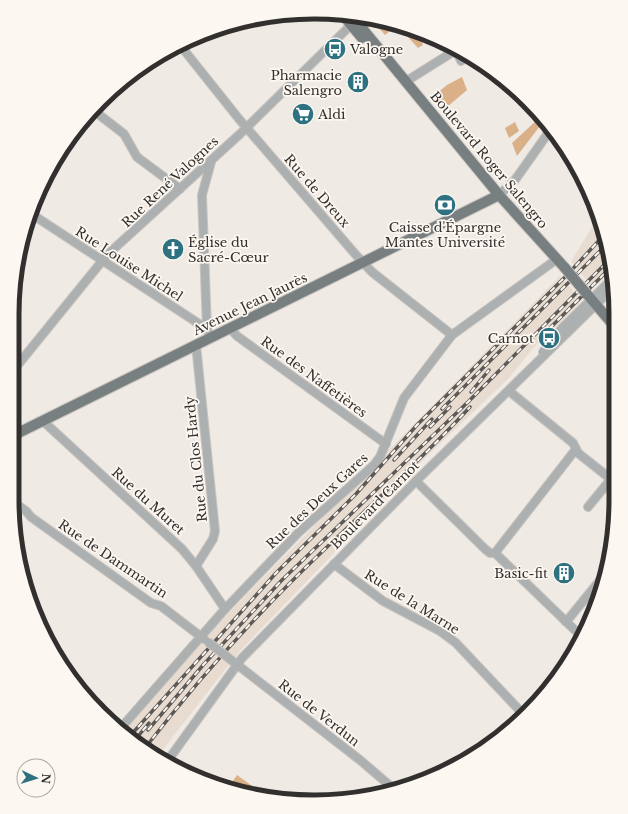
<svg xmlns="http://www.w3.org/2000/svg" width="628" height="814" font-family="'Libre Baskerville',serif">
  <style>
    .built { fill: #e8dcd1 }
    .green { fill: #dab088 }
    .lines { fill: none; stroke-linecap: round; stroke-linejoin: round }
    .minor-casing { stroke: #cac5c0; stroke-width: 10 }
    .major-casing { stroke: #cac5c0; stroke-width: 12 }
    .minor { stroke: #acb0b1; stroke-width: 8 }
    .major { stroke: #787f80; stroke-width: 10 }
    .rail-casing { stroke: #5c5956; stroke-width: 3.5 }
    .rail { stroke: #fdf7f1; stroke-width: 2; stroke-dasharray: 6; stroke-linecap: butt }
    .minor-bridge-casing { stroke: #cac5c0; stroke-width: 10; stroke-linecap: butt }
    .major-bridge-casing { stroke: #cac5c0; stroke-width: 12; stroke-linecap: butt }
    .minor-bridge { stroke: #acb0b1; stroke-width: 8 }
    .major-bridge { stroke: #787f80; stroke-width: 10 }
    .labels { text-anchor: middle; dominant-baseline: central; stroke-width: 3.5; stroke-linejoin: round; paint-order: stroke }
    .poi-label { font-size: 13px; fill: #32302e; stroke: #fdf7f1; text-anchor: start }
    .street-label { font-size: 13px; fill: #32302e; stroke: #fdf7f1 }
    .rim { fill: none; stroke: #32302e; stroke-width: 5 }
  </style>
  <rect width="100%" height="100%" fill="#f0eae4"/>
  <!-- built -->
  <g class="built">
    <polygon points="599,215 611,271 599,283 591,285 571,262"/>
    <polygon points="560,276 582,300 551,332 535,346 509,378 427,456 239,652 157,757 124,732 215,627"/>
  </g>
  <!-- green -->
  <g class="green">
    <path d="M388 22C403 24 403 29 414 36L422 34 425 41 422 43 423 45 418 48 397 25 385 35 379 28Z"/>
    <polygon points="462,77 467,90 447,107 436,94 447,85"/>
    <polygon points="537,120 540,126 517,156 512,143"/>
    <polygon points="515,122 519,131 509,138 505,128"/>
    <polygon points="237,775 266,796 236,792 228,788"/>
  </g>
  <g class="lines">
    <!-- minor casing -->
    <g class="minor-casing">
      <g id="minor">
        <polyline points="180,45 239,119 356,255 372,272 452,335"/>
        <polyline points="455,48 461,61"/>
        <polyline points="405,82 456,50"/>
        <polyline points="93,110 124,134 137,157 180,189"/>
        <polyline points="499,195 515,180 551,129"/>
        <polyline points="30,213 207,329 210,338"/>
        <polyline points="230,328 237,336 386,444"/>
        <polyline points="207,329 202,195 211,162"/>
        <polyline points="196,345 215,531 213,539 196,566"/>
        <polyline points="543,352 562,328 612,279"/>
        <polyline points="12,372 107,255 240,134 355,21"/>
        <polyline points="509,391 573,443 578,453 612,480"/>
        <polyline points="43,421 182,549 196,566 225,609"/>
        <polyline points="416,481 485,549 490,553 495,553 582,637"/>
        <polyline points="12,501 26,511 31,517 151,603 161,606 204,639"/>
        <polyline points="588,507 611,479"/>
        <polyline points="495,553 576,449"/>
        <polyline points="334,564 383,601 440,631 456,643 524,715"/>
        <polyline points="566,622 606,573"/>
        <polyline points="226,656 360,760 395,790"/>
        <polyline points="95,707 119,728"/>
        <polyline points="120,729 225,609 299,532 374,465 380,457 404,398 452,335 557,259"/>
        <polyline points="166,763 242,658 416,481 614,287"/>
      </g>
    </g>
    <!-- major casing -->
    <g class="major-casing">
      <g id="major">
        <polyline points="342,14 362,38"/>
        <polyline points="352,16 499,195 565,268"/>
        <polyline points="586,293 615,327"/>
        <polyline points="12,436 499,195"/>
      </g>
    </g>
    <!-- minor -->
    <use href="#minor" class="minor"/>
    <!-- major -->
    <use href="#major" class="major"/>
    <!-- rail casing -->
    <g class="rail-casing">
      <g id="rail">
        <polyline points="549,329 610,268"/>
        <polyline points="471,392 489,370"/>
        <polyline points="442,409 606,245"/>
        <polyline points="430,427 450,407"/>
        <polyline points="394,460 432,419"/>
        <polyline points="148,730 204,664 282,580 470,400 609,260"/>
        <polyline points="130,736 276,573 356,494 417,425 568,274 604,235"/>
        <polyline points="135,740 149,723"/>
        <path d="M145 748C190 690 237 636 289 584 349 524 413 469 470 407"/>
      </g>
    </g>
    <!-- rail -->
    <use href="#rail" class="rail"/>
    <!-- minor-bridge casing -->
    <g class="minor-bridge-casing">
      <polyline id="minor-bridge" points="208,642 226,656"/>
    </g>
    <!-- major-bridge casing -->
    <g class="major-bridge-casing">
      <polyline id="major-bridge" points="565,268 586,293"/>
    </g>
    <!-- minor-bridge -->
    <use href="#minor-bridge" class="minor-bridge"/>
    <!-- major-bridge -->
    <use href="#major-bridge" class="major-bridge"/>
  </g>
  <!-- icons -->
  <defs>
    <g id="bus-disc" transform="scale(1.15)"><circle r="9.5" fill="#2e7282" stroke="#fdf7f1"/><path d="M-5-6H5V4H4V6H2V4H-2V6H-4V4H-5ZM-3.5-4V0h7V-4ZM-3.5 1.2v1.5H-2V1.2ZM2 1.2v1.5H3.5V1.2Z" fill="#fff"/></g>
    <g id="building-disc" transform="scale(1.15)"><circle r="9.5" fill="#2e7282" stroke="#fdf7f1"/><path d="M-4-6H4V6H1V3H-1V6H-4ZM-2.5-4.3h1.7v1.8h-1.7ZM.8-4.3h1.7v1.8H.8ZM-2.5-1h1.7V.8h-1.7ZM.8-1h1.7V.8H.8Z" fill="#fff"/></g>
    <g id="supermarket-disc" transform="scale(1.15)"><circle r="9.5" fill="#2e7282" stroke="#fdf7f1"/><path d="M-6-5.5h2.5l.6 2H6L4.5 2H-2.5L-4.4-4H-6ZM-1.5 3.2a1.3 1.3 0 1 0 .1 0ZM3 3.2a1.3 1.3 0 1 0 .1 0Z" fill="#fff"/></g>
    <g id="bank-disc" transform="scale(1.15)"><circle r="9.5" fill="#2e7282" stroke="#fdf7f1"/><path d="M-6-4H6V4H-6ZM0-2.3a2.3 2.3 0 1 0 0 4.6a2.3 2.3 0 1 0 0-4.6Z" fill="#fff"/></g>
    <g id="church-disc" transform="scale(1.15)"><circle r="9.5" fill="#2e7282" stroke="#fdf7f1"/><path d="M-1.2-6h2.4v3.5h3.3v2.4h-3.3V6h-2.4V-.1h-3.3v-2.4h3.3Z" fill="#fff"/></g>
  </defs>
  <g fill-rule="evenodd">
    <use href="#bus-disc" x="335" y="49"/>
    <use href="#building-disc" x="358" y="82"/>
    <use href="#supermarket-disc" x="303" y="114"/>
    <use href="#bank-disc" x="445" y="205"/>
    <use href="#church-disc" x="173" y="249"/>
    <use href="#bus-disc" x="549" y="338"/>
    <use href="#building-disc" x="564" y="573"/>
  </g>
  <g class="labels">
    <!-- poi labels -->
    <g class="poi-label">
      <text x="350" y="49">Valogne</text>
      <text x="342" y="75" text-anchor="end">Pharmacie<tspan x="342" dy="15">Salengro</tspan></text>
      <text x="318" y="114">Aldi</text>
      <text x="445" y="227" text-anchor="middle">Caisse d'Épargne<tspan x="445" dy="15">Mantes Université</tspan></text>
      <text x="188" y="242">Église du<tspan x="188" dy="15">Sacré-Cœur</tspan></text>
      <text x="534" y="338" text-anchor="end">Carnot</text>
      <text x="548" y="573" text-anchor="end">Basic-fit</text>
    </g>
    <!-- street labels -->
    <g class="street-label">
      <text transform="translate(489 160) rotate(50)">Boulevard Roger Salengro</text>
      <text transform="translate(170 182) rotate(-43)">Rue René Valognes</text>
      <text transform="translate(317 191) rotate(49)">Rue de Dreux</text>
      <text transform="translate(129 264) rotate(33)">Rue Louise Michel</text>
      <text transform="translate(250 304) rotate(-26)">Avenue Jean Jaurès</text>
      <text transform="translate(314 377) rotate(36)">Rue des Naffetières</text>
      <text transform="translate(196 459) rotate(-96)">Rue du Clos Hardy</text>
      <text transform="translate(148 501) rotate(42)">Rue du Muret</text>
      <text transform="translate(317 501) rotate(-43)">Rue des Deux Gares</text>
      <text transform="translate(375 505) rotate(-45)">Boulevard Carnot</text>
      <text transform="translate(113 559) rotate(34)">Rue de Dammartin</text>
      <text transform="translate(412 602) rotate(32)">Rue de la Marne</text>
      <text transform="translate(319 713) rotate(38)">Rue de Verdun</text>
    </g>
  </g>
  <!-- crop -->
  <path d="M0 0H628V814H0ZM314 19H314A295 295 0 0 1 609 314V500A295 295 0 0 1 314 795H314A295 295 0 0 1 19 500V314A295 295 0 0 1 314 19Z" fill="#fdf7f1" fill-rule="evenodd"/>
  <path class="rim" d="M314 19H314A295 295 0 0 1 609 314V500A295 295 0 0 1 314 795H314A295 295 0 0 1 19 500V314A295 295 0 0 1 314 19Z"/>
  <!-- north arrow -->
  <g transform="translate(36 778) rotate(94)"><circle r="19" fill="#fdf7f1" stroke="#aca7a3"/>
  <path d="M0-3L7 15L0 10L-7 15Z" fill="#2e7282"/>
  <text y="-6" font-size="11" font-weight="bold" text-anchor="middle" fill="#32302e">N</text>
  </g>
</svg>
